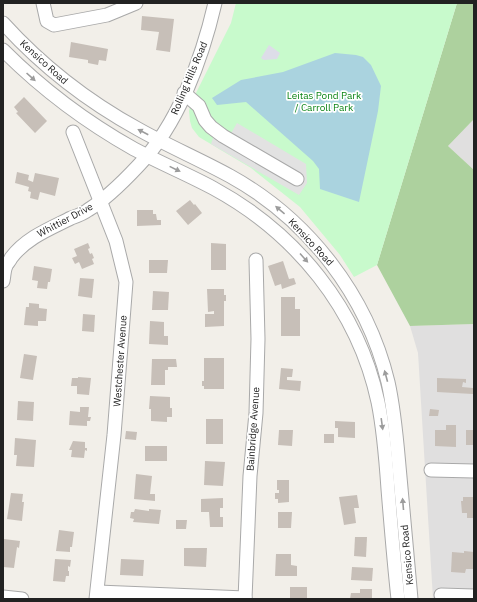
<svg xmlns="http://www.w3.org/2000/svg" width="477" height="602" font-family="'IBM Plex Sans',sans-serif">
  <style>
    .residential { fill: #e0dfdf }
    .forest { fill: #add19e }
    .park { fill: #c8facc }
    .parking { fill: #e2e2e2 }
    .plaza { fill: #dddde8 }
    .water { fill: #aad3df }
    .building { fill: #c7bfb8 }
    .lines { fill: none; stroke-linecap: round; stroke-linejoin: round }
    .minor-casing { stroke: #a9a9a9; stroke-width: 15 }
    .minor { stroke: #fff; stroke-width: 13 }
    .oneway { fill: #9c9c9c }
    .labels { text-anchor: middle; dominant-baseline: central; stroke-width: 3.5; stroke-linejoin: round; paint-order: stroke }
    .street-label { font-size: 10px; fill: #222; stroke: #fff }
    .park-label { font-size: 10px; fill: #0c8416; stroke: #fff }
  </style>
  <rect width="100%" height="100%" fill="#f2efe9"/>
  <!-- residential -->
  <g class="residential">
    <polygon points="474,119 474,170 448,146"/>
    <polygon points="474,324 474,599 433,599 418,353 410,326"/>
  </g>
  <!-- forest -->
  <polygon class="forest" points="457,3 474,3 474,119 448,146 474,170 474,324 410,326 377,265"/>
  <!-- park -->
  <polygon class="park" points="236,3 457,3 377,265 354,277 340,255 300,207 251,168 199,137 192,128 190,121 189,111 191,103 231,23"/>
  <!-- parking -->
  <polygon class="parking" points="237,123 306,164 307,183 299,195 211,144 214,135 226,142"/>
  <!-- plaza -->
  <polygon class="plaza" points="269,45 280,53 277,59 264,60 261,58"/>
  <!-- water -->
  <polygon class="water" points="335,53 356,55 363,57 371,65 381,86 378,111 359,202 320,189 319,169 313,161 246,102 217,105 212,98 241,80 283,72"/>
  <!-- building -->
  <g class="building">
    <polygon points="142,16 174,19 170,52 156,50 159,32 141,30"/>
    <polygon points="71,42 108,49 106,61 99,60 98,65 88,63 88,60 69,57"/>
    <polygon points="24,97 47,121 35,133 16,113 18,112 14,107"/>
    <polygon points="17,172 29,175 28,180 33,182 35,173 59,178 55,196 40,192 38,200 30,198 31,192 28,191 29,187 15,183"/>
    <polygon points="190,200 194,205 195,204 202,213 188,225 176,211"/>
    <polygon points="137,210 153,210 153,214 156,214 157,220 161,220 161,225 137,226"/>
    <polygon points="88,243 90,248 88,249 90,254 92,253 94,258 92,259 94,264 82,269 79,262 75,264 72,258 77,256 74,249"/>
    <polygon points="211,243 226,244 226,270 211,270"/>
    <polygon points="149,260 168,260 167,273 149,273"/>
    <polygon points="283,261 289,279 294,278 296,284 282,289 281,284 275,286 268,266"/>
    <polygon points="34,266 52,269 50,282 48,282 47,289 37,288 38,281 32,280"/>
    <polygon points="80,278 94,279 92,298 78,296"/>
    <polygon points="207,289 224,289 224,295 226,295 226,301 224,301 224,326 205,327 205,314 214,314 214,311 208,312"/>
    <polygon points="153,291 169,292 168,310 152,310"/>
    <polygon points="281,297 295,297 295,309 300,309 300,336 281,336"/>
    <polygon points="29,303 39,304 39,308 47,309 46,321 38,321 38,326 24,325 26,307 29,307"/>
    <polygon points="83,314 95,315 94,332 82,331"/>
    <polygon points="150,321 164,322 164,336 168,336 168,345 149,344"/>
    <polygon points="24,354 37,356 33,380 20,378"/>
    <polygon points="204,358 224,358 224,389 204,389 204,386 202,386 202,381 204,381"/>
    <polygon points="152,359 176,359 177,367 168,367 168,370 165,370 165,385 151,385"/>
    <polygon points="281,368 293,369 292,377 287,377 287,380 301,381 300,391 279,389"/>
    <polygon points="78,377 91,378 89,395 77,394 77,386 71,386 72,378 78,378"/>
    <polygon points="437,378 466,379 466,383 463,382 462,387 473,388 473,394 437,392"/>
    <polygon points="150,396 170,397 170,408 172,408 172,417 167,417 167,422 151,421 151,409 149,409"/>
    <polygon points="18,401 34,402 33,421 17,420"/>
    <polygon points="80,407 89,407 88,417 91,417 90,421 87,421 87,426 69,425 70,411 80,412"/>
    <polygon points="430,409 439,410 438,416 429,416"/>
    <rect x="206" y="419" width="17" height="25"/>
    <polygon points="335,421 355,422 355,438 338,437 338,428 335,428"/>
    <polygon points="446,425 456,425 456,447 435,446 435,430 446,430"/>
    <polygon points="279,430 293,430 292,446 278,445"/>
    <rect x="466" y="430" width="8" height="15"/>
    <polygon points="126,431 137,432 136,440 125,439"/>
    <rect x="324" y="434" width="10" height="9"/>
    <polygon points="15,438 36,440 34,467 16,466 17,455 14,455"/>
    <polygon points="73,441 85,442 85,448 87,448 87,451 85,450 84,458 71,457 72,450 69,450"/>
    <rect x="145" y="446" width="22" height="15"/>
    <polygon points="205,461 225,462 223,486 204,485"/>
    <polygon points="136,474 152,476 150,494 155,494 155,501 134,499"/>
    <polygon points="277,480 289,480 289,502 278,503 278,499 275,499 275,493 279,493 279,490 277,490"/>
    <polygon points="11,493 23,494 22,502 24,502 22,521 7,519"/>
    <polygon points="357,495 359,508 354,508 356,523 344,525 339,497"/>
    <polygon points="463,497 473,497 473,502 474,502 473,518 467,518 467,513 462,513 461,501 463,501"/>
    <polygon points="223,498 223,508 220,508 220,517 223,517 223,527 210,527 209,512 201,512 201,499"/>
    <polygon points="135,509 149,511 149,509 161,510 159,524 133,522 134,519 130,518 131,512 134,512"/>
    <polygon points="278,512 292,512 291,528 278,528"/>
    <polygon points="176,520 187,520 186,529 176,529"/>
    <polygon points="59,530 74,532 72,547 70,547 70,552 56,551"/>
    <polygon points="355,537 367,537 366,557 354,556"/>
    <polygon points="4,539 20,541 19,548 17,547 14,568 3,567"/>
    <polygon points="184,548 207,548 206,567 184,566"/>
    <polygon points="464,551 474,552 474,569 466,569 465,573 451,572 452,552 464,553"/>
    <polygon points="276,554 291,554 291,565 297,566 297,576 275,576"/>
    <polygon points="55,559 71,560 70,567 68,566 68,571 69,571 69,576 66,576 65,582 53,581"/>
    <polygon points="121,559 144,560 143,576 120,575"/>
    <polygon points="352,567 373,568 372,581 351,580"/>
    <rect x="290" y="587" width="17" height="12"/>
    <polygon points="360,589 372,589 372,599 350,599 351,593 360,593"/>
  </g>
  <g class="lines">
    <!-- minor casing -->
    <g class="minor-casing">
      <g id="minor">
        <polyline points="43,3 47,21 54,25 107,15 136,3"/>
        <path d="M3 23C42 66 87 101 138 129 168 146 199 159 230 176 308 219 367 295 388 382 395 413 397 445 400 477 404 518 407 558 411 599"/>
        <path d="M3 50C42 89 86 122 134 149 160 163 187 174 213 188 296 233 358 309 378 402 384 431 386 460 388 489 391 526 394 562 398 599"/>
        <polyline points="184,93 199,106 205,120 211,127 223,136 297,179"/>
        <polyline points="73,132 116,241 126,282 114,435 96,599"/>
        <path d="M3 281C4 276 4 270 6 266 7 263 10 261 11 258 26 238 49 229 71 218 77 216 83 214 88 210 106 199 123 182 138 166 178 125 202 59 215 3"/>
        <polyline points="431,470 474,471"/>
        <polyline points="98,592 245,598"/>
        <polyline points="441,595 474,596"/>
        <polyline points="3,597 22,599"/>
        <polyline points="245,599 250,476 256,413 258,339 256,260"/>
      </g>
    </g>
    <!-- minor -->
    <use href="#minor" class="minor"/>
  </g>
  <!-- one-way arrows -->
  <defs><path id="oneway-solid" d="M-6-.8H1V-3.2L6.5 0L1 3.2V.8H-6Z"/></defs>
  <g class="oneway">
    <use href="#oneway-solid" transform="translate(31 77) rotate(42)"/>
    <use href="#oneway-solid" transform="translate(143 132) rotate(-152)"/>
    <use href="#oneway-solid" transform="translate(175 169) rotate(26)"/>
    <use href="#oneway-solid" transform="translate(280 210) rotate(-140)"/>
    <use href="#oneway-solid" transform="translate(304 258) rotate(48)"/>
    <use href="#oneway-solid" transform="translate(386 376) rotate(-105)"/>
    <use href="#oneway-solid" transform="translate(382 424) rotate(82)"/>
    <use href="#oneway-solid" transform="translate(403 504) rotate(-95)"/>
  </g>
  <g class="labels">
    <!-- street labels -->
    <g class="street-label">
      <text transform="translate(44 62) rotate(42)">Kensico Road</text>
      <text transform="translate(189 78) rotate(-67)">Rolling Hills Road</text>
      <text transform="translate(65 220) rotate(-28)">Whittier Drive</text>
      <text transform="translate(311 242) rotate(47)">Kensico Road</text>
      <text transform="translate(120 361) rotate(-86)">Westchester Avenue</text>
      <text transform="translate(253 429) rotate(-86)">Bainbridge Avenue</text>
      <text transform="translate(407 555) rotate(-95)">Kensico Road</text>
    </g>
    <!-- park labels -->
    <g class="park-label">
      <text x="324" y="95">Leitas Pond Park<tspan x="324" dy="12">/ Carroll Park</tspan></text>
    </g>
  </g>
  <!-- border -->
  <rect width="477" height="602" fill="none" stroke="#222222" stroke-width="8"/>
</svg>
